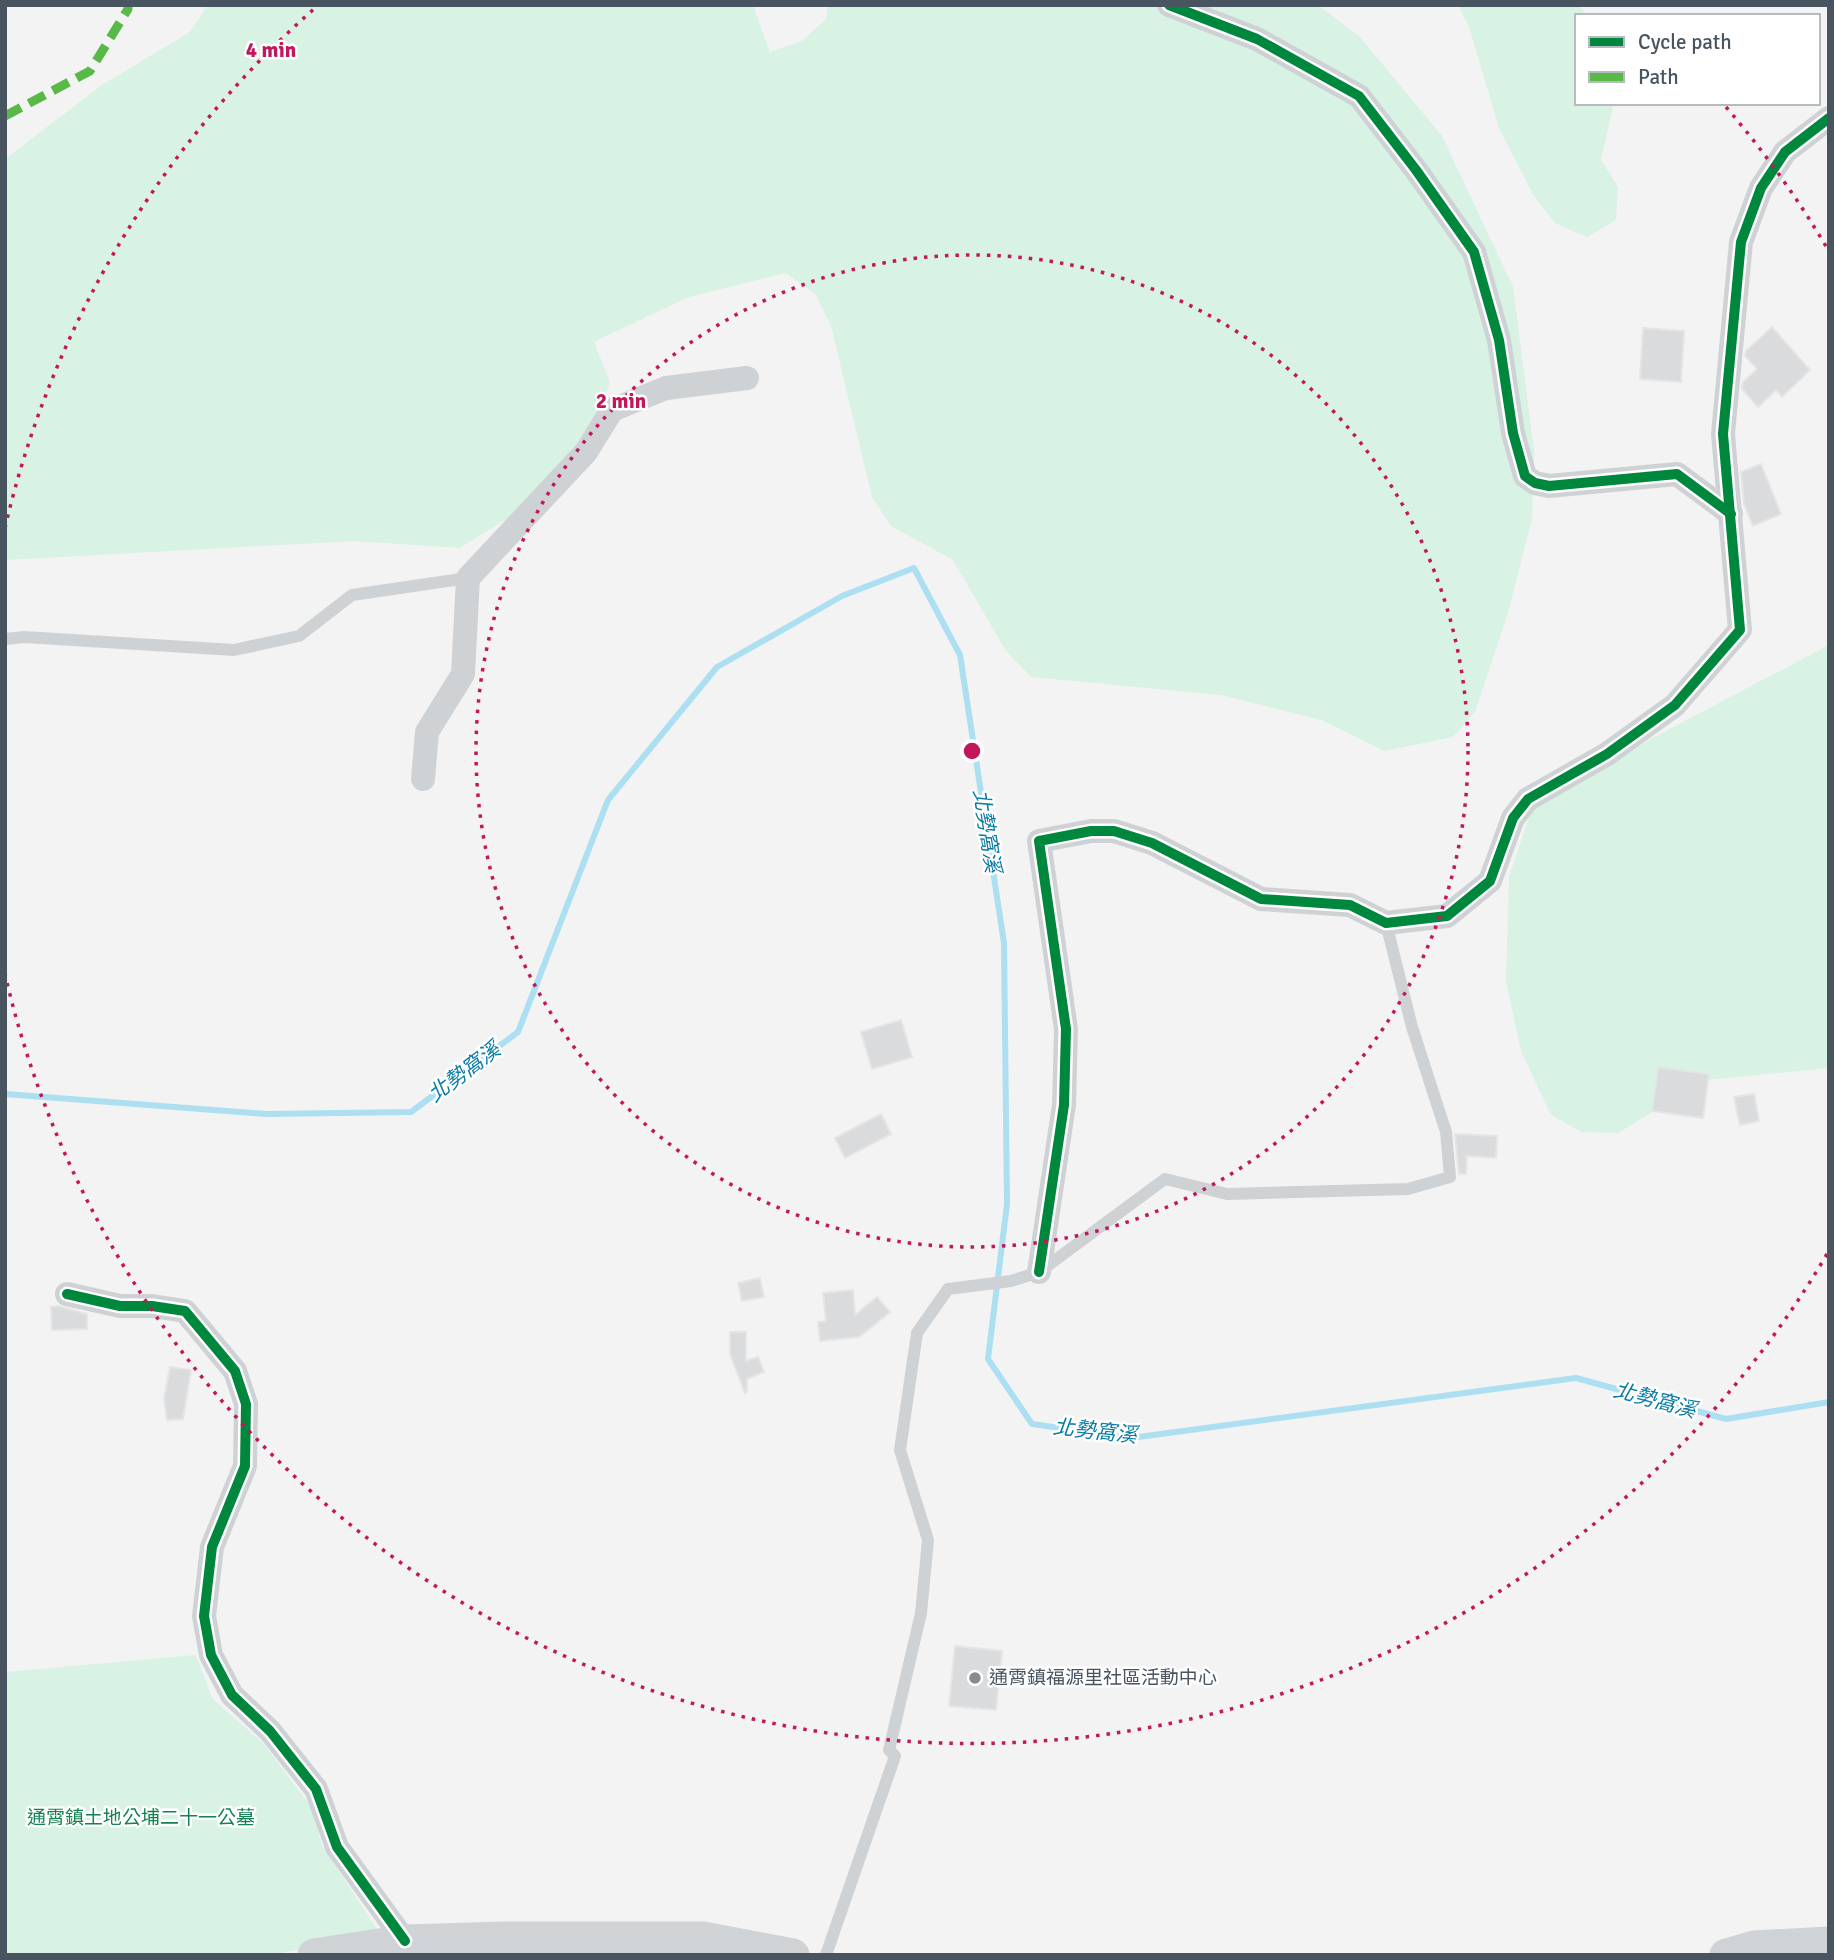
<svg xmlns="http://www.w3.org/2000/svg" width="1834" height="1960" font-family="Signika,'Noto Sans TC',sans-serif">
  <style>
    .green { fill: #d8f2e4 }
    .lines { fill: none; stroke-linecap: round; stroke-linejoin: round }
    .stream { stroke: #acdff1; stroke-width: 6 }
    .building { fill: #dadbdd; stroke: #e5e5e6; stroke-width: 2 }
    .lane { stroke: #cfd2d4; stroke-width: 12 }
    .street { stroke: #cfd2d4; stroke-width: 24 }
    .secondary { stroke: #d0d3d6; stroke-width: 33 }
    .quiet { stroke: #58b947; stroke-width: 9; stroke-dasharray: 18 9; stroke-linecap: butt }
    .cycleway-casing { stroke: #fff; stroke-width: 15 }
    .cycleway { stroke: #00873e; stroke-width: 10 }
    .ring { fill: none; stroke: #c2185b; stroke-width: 3.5; stroke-dasharray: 3.5 7 }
    .poi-dot { fill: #848c94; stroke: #fff; stroke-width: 2.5 }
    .labels { text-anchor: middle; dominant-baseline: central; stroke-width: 5; stroke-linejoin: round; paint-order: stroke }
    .poi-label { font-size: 19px; fill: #495461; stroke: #fff; text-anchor: start }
    .park-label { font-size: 19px; fill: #148252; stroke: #fff }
    .water-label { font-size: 21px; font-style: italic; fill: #087ba6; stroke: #fff }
    .centre { fill: #c2185b; stroke: #fff; stroke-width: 3.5 }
    .ring-label { font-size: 21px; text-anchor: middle; font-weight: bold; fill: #c2185b; stroke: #fff; stroke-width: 5; stroke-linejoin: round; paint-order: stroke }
  </style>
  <rect width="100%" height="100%" fill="#f3f3f3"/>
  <!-- green -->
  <g class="green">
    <polygon points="208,5 753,5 770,52 802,41 826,19 828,5 1318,5 1359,36 1442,136 1513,287 1534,451 1532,519 1507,616 1475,712 1453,737 1384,751 1321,720 1221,695 1031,677 1006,651 953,560 891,526 872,497 831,326 816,295 786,273 686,298 594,342 610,382 591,446 515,514 459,548 355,541 5,560 5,159 102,85 190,32"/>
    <polygon points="1458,5 1578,5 1588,16 1577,16 1577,103 1614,103 1601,160 1618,187 1616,220 1587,237 1555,223 1534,196 1499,128 1469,27"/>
    <polygon points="1829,645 1829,1068 1706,1080 1618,1133 1582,1132 1551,1115 1521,1051 1506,982 1509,877 1531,811 1558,788"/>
    <polygon points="196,1655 212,1698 264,1744 311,1807 322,1845 380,1934 270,1955 5,1955 5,1672"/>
  </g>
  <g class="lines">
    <!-- stream -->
    <polyline class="stream" points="5,1094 266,1114 411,1112 518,1032 608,800 717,667 842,596 914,568 960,655 1004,943 1007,1204 988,1359 1032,1424 1131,1438 1576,1378 1726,1419 1829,1402"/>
  </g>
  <!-- building -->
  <g class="building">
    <polygon points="1772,327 1810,370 1782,397 1776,390 1758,407 1742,389 1743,382 1757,369 1745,356 1746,351"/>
    <polygon points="1643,328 1684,331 1681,382 1640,379"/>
    <polygon points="1761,464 1781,514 1753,526 1744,504 1741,472"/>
    <polygon points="901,1020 912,1057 872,1069 861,1032"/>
    <polygon points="1658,1067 1709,1074 1703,1118 1652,1111"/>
    <polygon points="1754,1094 1759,1121 1740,1125 1734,1097"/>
    <polygon points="881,1114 891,1134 845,1158 835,1138"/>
    <polygon points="1455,1134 1497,1136 1496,1158 1467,1156 1466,1174 1459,1174"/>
    <polygon points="760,1278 764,1297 742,1301 738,1283"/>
    <polygon points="853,1290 855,1315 877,1297 890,1312 859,1337 820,1341 818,1322 826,1321 823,1293"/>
    <polygon points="59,1306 87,1314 87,1329 52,1330 51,1307"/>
    <polygon points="730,1332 746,1332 746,1361 758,1357 764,1372 747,1379 747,1392 745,1393 730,1354"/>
    <polygon points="170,1367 191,1370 183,1419 167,1420 164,1399"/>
    <polygon points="955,1646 1002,1651 996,1710 949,1706"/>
  </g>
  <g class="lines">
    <!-- lane -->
    <g class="lane">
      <polyline points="5,639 24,637 234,650 299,636 352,595 468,578"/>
      <polyline points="826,1955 895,1756 889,1750 921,1613 928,1540 900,1450 917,1333 948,1289 1011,1281 1039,1272 1165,1179 1227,1194 1408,1189 1450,1177 1446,1132 1412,1027 1386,923"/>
    </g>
    <!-- street -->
    <g class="street">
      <polyline points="1169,5 1257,39 1359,96 1416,170 1474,252 1499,340 1513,433 1525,476 1535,483 1549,486 1677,474 1731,514"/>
      <polyline points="423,779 427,732 463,674 468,578 586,452 612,410 666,388 747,378"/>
      <polyline points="1039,1272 1064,1105 1066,1029 1039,841 1091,831 1114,831 1152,843 1261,899 1350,905 1386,923 1447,916 1490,881 1513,818 1528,799 1607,754 1675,705 1740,630 1723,434 1741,242 1761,188 1785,152 1829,118"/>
      <polyline points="67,1294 120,1306 152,1306 185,1311 235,1371 246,1404 245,1466 212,1547 204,1616 211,1655 232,1695 270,1731 316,1789 337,1847 405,1941"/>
    </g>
    <!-- secondary -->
    <g class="secondary">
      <polyline points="314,1955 405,1941 503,1938 703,1938 793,1955"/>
      <polyline points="1726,1955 1754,1947 1829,1943"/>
    </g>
    <!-- quiet -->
    <polyline class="quiet" points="5,116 90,71 128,9 128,5"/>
    <!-- cycleway casing -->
    <g class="cycleway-casing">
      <g id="cycleway">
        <polyline points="1169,5 1257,39 1359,96 1416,170 1474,252 1499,340 1513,433 1525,476 1535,483 1549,486 1677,474 1731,514"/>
        <polyline points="1039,1272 1064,1105 1066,1029 1039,841 1091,831 1114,831 1152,843 1261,899 1350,905 1386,923 1447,916 1490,881 1513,818 1528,799 1607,754 1675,705 1740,630 1723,434 1741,242 1761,188 1785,152 1829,118"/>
        <polyline points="67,1294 120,1306 152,1306 185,1311 235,1371 246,1404 245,1466 212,1547 204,1616 211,1655 232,1695 270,1731 316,1789 337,1847 405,1941"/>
      </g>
    </g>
    <!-- cycleway -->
    <use href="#cycleway" class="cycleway"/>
  </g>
  <!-- distance rings -->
  <g class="ring">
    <circle cx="972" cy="751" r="496"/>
    <path d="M1827 1254A992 992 0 0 1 5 974M5 528A992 992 0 0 1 315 8M1726 107A992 992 0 0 1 1827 248"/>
  </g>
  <!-- markers -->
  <circle class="poi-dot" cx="975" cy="1678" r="7"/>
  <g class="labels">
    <!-- poi labels -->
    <g class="poi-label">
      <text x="989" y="1678">通霄鎮福源里社區活動中心</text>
    </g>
    <!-- park labels -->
    <g class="park-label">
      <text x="141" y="1818">通霄鎮土地公埔二十一公墓</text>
    </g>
    <!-- water labels -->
    <g class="water-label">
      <text transform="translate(987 831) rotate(81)">北勢窩溪</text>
      <text transform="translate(464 1072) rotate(-37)">北勢窩溪</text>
      <text transform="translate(1655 1400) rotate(15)">北勢窩溪</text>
      <text transform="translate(1095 1431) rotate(6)">北勢窩溪</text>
    </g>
  </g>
  <circle cx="972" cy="751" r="10" class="centre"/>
  <g class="ring-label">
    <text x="271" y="57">4 min</text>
    <text x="621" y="408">2 min</text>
  </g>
  <!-- border -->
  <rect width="1834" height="1960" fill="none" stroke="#495461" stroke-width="14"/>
  <!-- legend -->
  <rect x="1575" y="14" width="245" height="91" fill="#ffffff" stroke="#b6bbc0" stroke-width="2"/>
  <rect x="1589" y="37" width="35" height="10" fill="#00873e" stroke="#b6bbc0" stroke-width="2"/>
  <text x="1638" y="49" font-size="21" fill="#495461">Cycle path</text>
  <rect x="1589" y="72" width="35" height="10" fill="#58b947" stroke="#b6bbc0" stroke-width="2"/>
  <text x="1638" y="84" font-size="21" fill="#495461">Path</text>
</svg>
